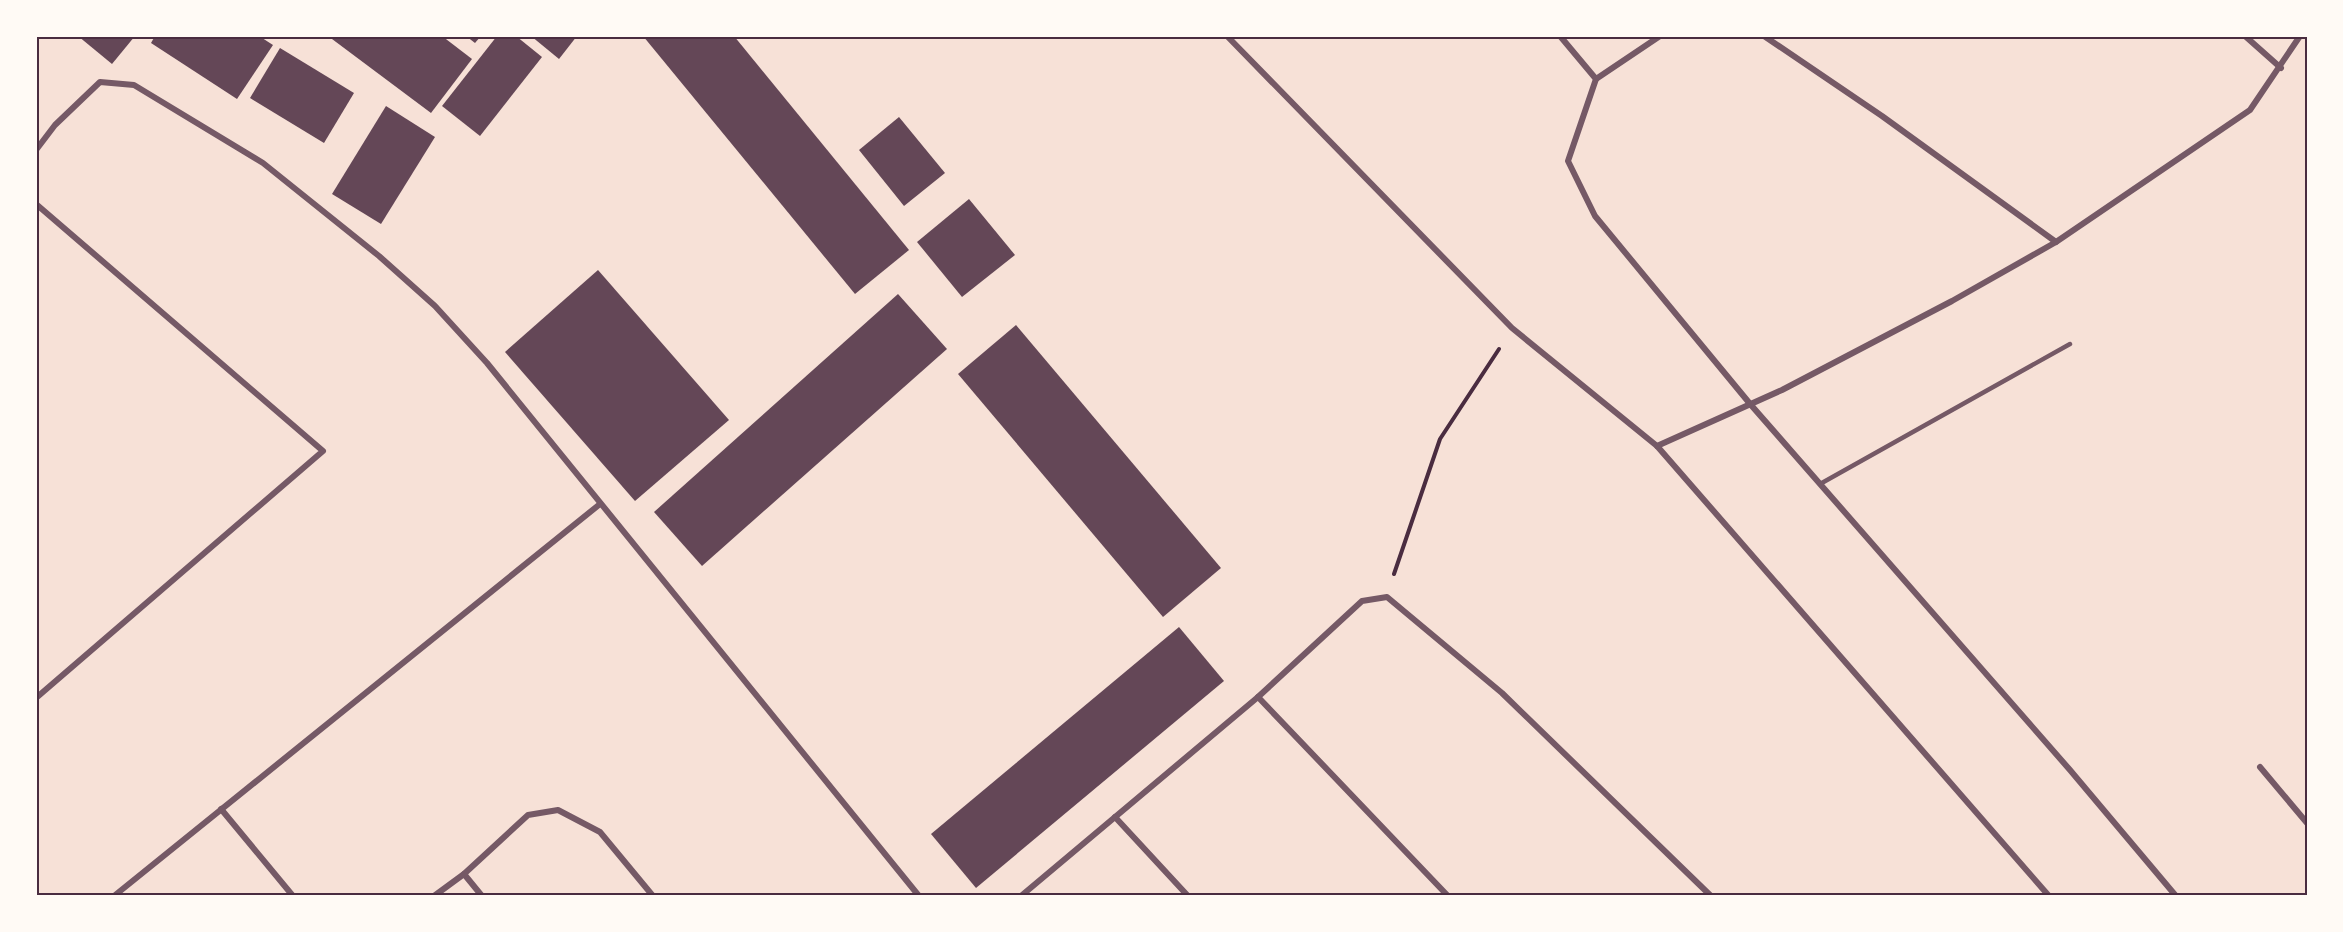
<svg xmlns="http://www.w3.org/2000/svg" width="2343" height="932" font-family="Barlow,sans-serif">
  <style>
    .building { fill: #644757 }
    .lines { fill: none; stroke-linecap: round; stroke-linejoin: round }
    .path { stroke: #4a2c40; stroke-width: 4 }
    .service { stroke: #755966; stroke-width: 4.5 }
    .minor { stroke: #755966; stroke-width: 6 }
    .neatline { fill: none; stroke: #4a2c40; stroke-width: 2 }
  </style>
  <rect width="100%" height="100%" fill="#f7e1d7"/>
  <!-- building -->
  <g class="building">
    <polygon points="78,36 135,36 112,64"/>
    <polygon points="155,36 259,36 273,45 237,99 151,43"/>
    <polygon points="328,36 442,36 472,59 431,113"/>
    <polygon points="466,36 481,36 475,43"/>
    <polygon points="497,36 516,36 542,57 480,136 442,106"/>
    <polygon points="531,36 577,36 559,59"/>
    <polygon points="643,36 734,36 909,250 855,294"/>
    <polygon points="280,48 354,93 324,143 250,98"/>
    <polygon points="386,106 435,137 381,224 332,194"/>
    <polygon points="899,117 945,173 904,206 859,150"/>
    <polygon points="969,199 1015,255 962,297 917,242"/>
    <polygon points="598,270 729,420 635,501 505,352"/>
    <polygon points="898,294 947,349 702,566 654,512"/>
    <polygon points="1016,325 1221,568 1163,617 958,374"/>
    <polygon points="1179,627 1224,681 976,888 931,834"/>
  </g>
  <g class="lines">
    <!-- path -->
    <polyline class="path" points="1394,574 1440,439 1499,349"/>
    <!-- service -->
    <polyline class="service" points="1820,484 2070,344"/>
    <!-- minor -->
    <g class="minor">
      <polyline points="1227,36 1512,328 1657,446 2049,896"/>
      <polyline points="1560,36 1596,79 1568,161 1595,216 1751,405 2070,770 2176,896"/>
      <polyline points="1764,36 1882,116 2056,242"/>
      <polyline points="2245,36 2281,68"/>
      <polyline points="1596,79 1660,36"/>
      <polyline points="36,150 55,125 100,82 134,85 263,163 379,256 435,306 487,363 919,896"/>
      <polyline points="36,204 323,451 36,698"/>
      <polyline points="1657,446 1782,390 1952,301 2056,242 2250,110 2300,36"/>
      <polyline points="1258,697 1448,896"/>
      <polyline points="2260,767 2307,823"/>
      <polyline points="221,809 293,896"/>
      <polyline points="1115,817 1188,896"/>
      <polyline points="464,874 482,896"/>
      <polyline points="114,896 600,504"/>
      <polyline points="434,896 464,874 528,815 558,810 600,832 653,896"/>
      <polyline points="1021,896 1258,697 1362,601 1387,597 1502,693 1711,896"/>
    </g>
  </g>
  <!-- border -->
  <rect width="2343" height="932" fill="none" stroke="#fffaf5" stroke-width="75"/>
  <rect x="38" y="38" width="2268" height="856" class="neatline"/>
</svg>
